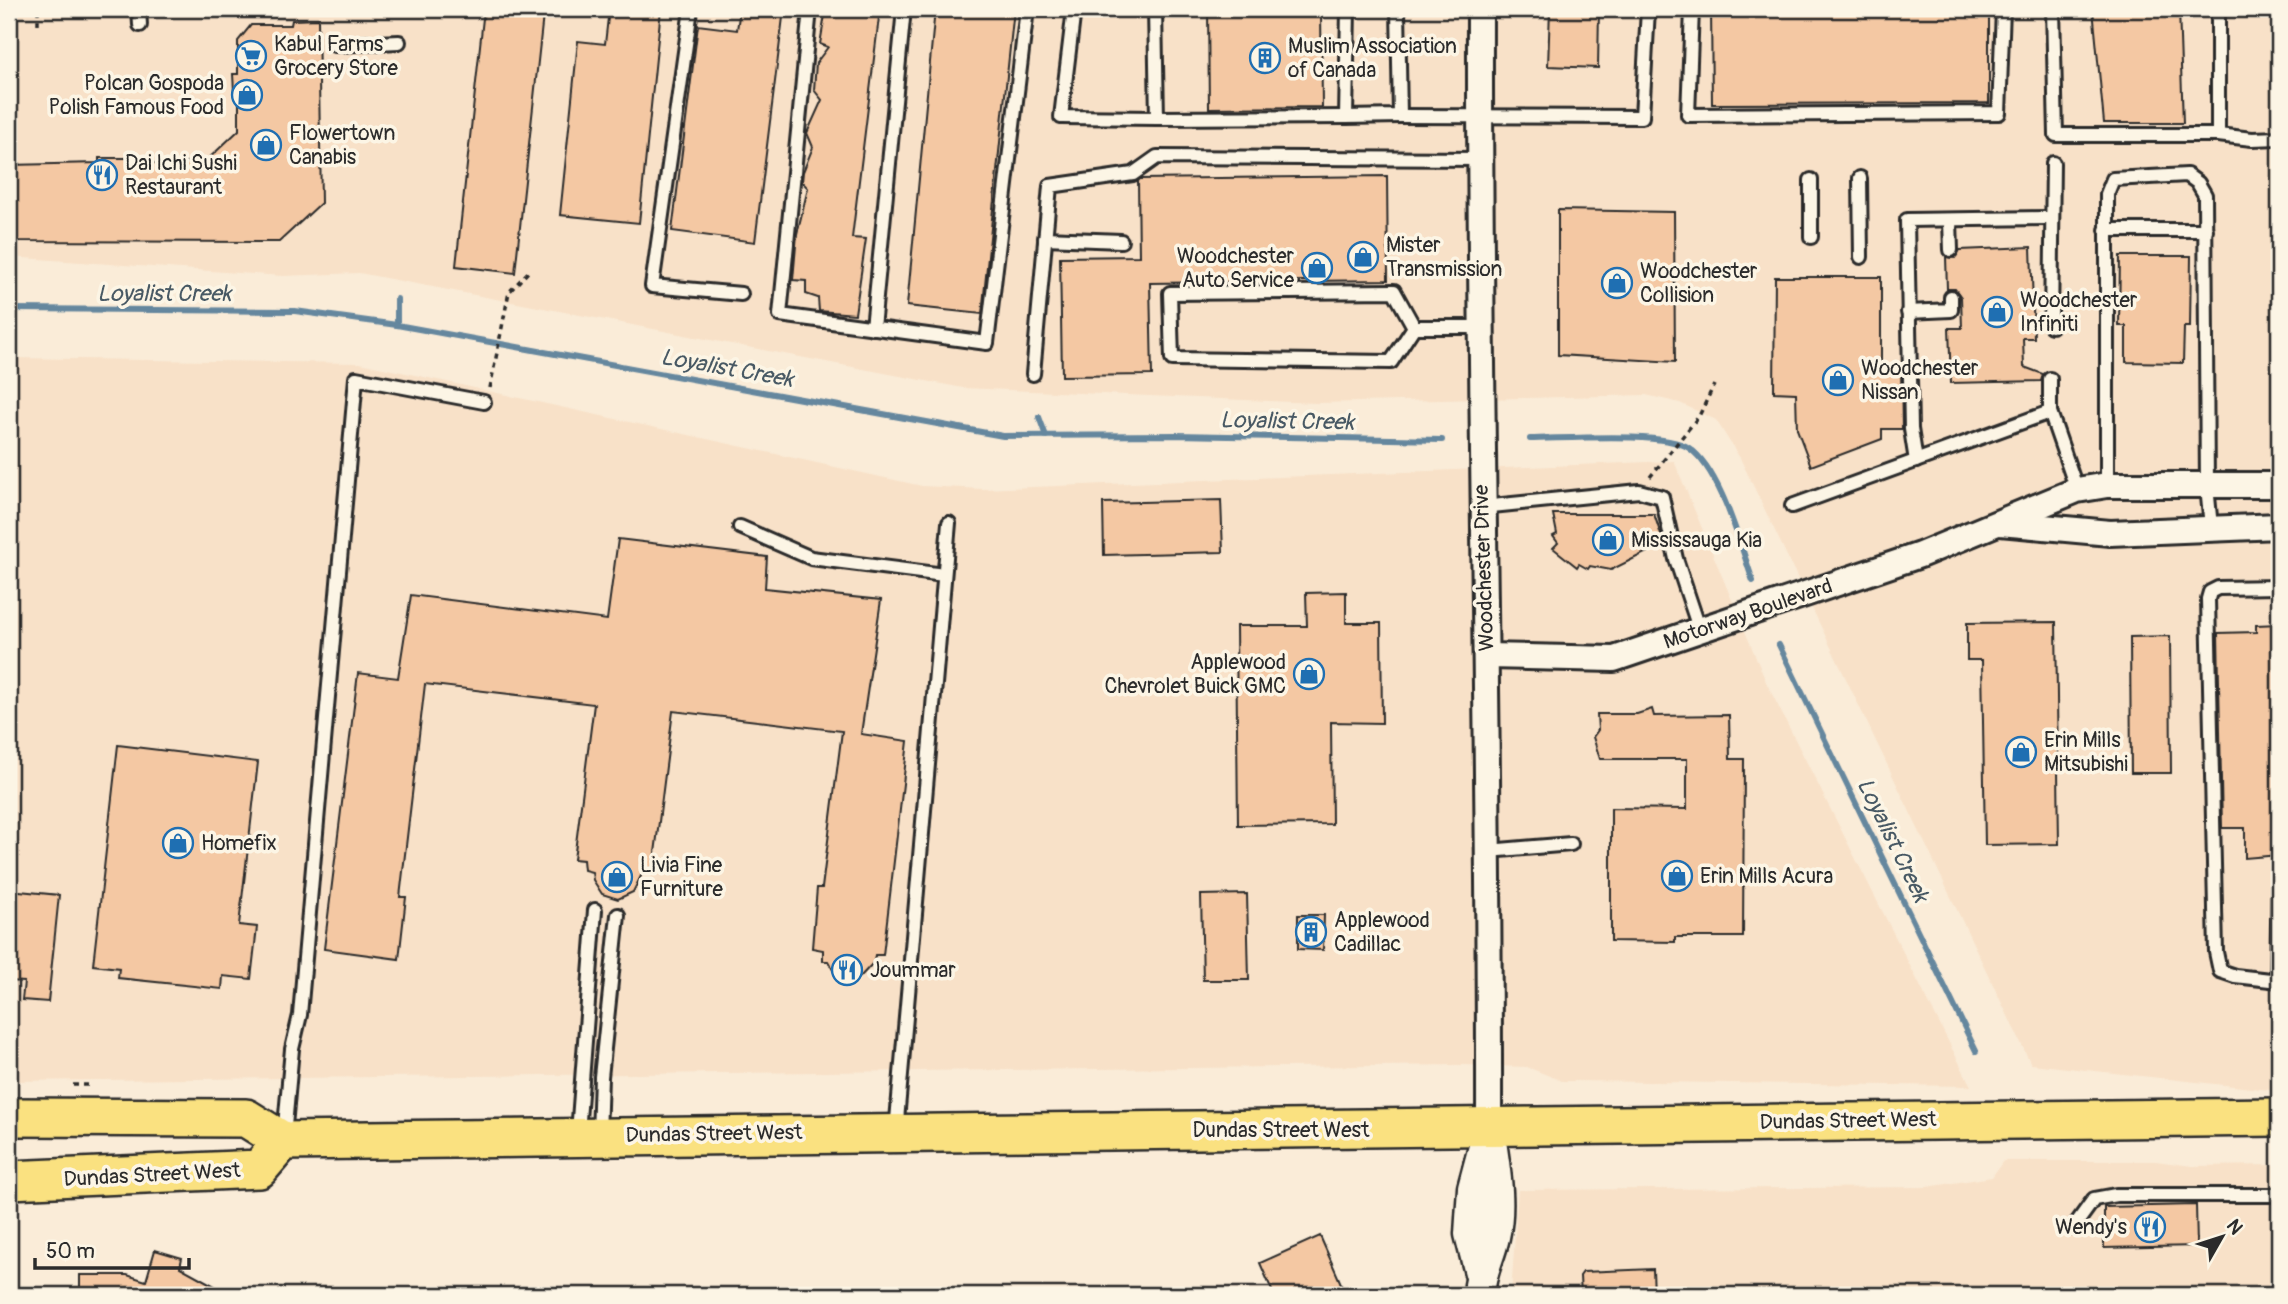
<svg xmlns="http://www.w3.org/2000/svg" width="2288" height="1304" font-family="Pangolin,sans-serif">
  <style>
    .built { fill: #f8e1c8 }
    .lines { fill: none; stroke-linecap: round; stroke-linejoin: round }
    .stream { stroke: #65879e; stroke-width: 6 }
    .building { fill: #f4c8a3; stroke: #2b2b2b; stroke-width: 2 }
    .service-casing { stroke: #2b2b2b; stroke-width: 18 }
    .minor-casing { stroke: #2b2b2b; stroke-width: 30 }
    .tertiary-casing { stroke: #2b2b2b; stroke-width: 35 }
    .primary-casing { stroke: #2b2b2b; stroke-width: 42 }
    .path { stroke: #2b2b2b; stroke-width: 3.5; stroke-dasharray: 5 5; stroke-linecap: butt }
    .service { stroke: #fcf5e5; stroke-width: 12 }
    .minor { stroke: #fcf5e5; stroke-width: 24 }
    .tertiary { stroke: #fcf5e5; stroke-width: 30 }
    .primary { stroke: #fae180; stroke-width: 37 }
    .labels { text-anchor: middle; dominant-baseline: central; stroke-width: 7; stroke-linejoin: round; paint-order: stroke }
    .poi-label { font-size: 21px; fill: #2b2b2b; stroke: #fcf5e5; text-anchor: start }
    .street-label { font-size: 21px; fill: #2b2b2b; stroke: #fcf5e5 }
    .water-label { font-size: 23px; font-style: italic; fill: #485964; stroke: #fcf5e5 }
  </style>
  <rect width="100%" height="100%" fill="#faecd8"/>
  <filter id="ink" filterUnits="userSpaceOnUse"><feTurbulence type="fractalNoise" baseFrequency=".0143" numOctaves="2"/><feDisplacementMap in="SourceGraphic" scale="14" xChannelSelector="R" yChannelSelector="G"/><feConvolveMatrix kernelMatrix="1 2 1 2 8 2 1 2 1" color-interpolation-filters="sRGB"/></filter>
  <g filter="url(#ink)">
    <!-- built -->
    <g class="built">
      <polygon points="9,9 2279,9 2279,1091 2031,1064 1740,458 1716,420 1680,403 1646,395 1317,403 963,388 359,273 283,276 9,257"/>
      <polygon points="9,358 360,363 922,486 983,489 1674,461 1767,684 1971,1086 1574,1081 1562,1081 1527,1067 1463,1065 9,1081"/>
      <polygon points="2003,1161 2156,1161 2192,1166 2279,1165 2279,1295 1511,1295 1518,1190 1927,1187 1992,1177"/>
    </g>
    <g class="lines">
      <!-- stream -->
      <g class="stream">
        <polyline points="397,299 397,325"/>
        <polyline points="9,309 295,311 397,325 1003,436 1176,435 1442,440"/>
        <polyline points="1039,417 1046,436"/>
        <path d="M1530 439C1562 439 1665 431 1689 448 1721 470 1740 545 1753 581"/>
        <polyline points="1779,645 1976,1051"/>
      </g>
    </g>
    <!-- building -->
    <g class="building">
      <polygon points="484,9 543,15 515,273 456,266"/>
      <polygon points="609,9 661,9 639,223 560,215 578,41 605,44"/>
      <polygon points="740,9 784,9 755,242 672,231 698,25 737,30"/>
      <polygon points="826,9 880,9 852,238 866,239 855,314 819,311 818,298 806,294 806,281 793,280 797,234 808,188 802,182 803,172 813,147 807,133 822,100 814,90 816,63 828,47 820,44"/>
      <polygon points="935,9 1014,9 982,314 907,306"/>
      <polygon points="1208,9 1321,9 1322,107 1209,108"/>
      <polygon points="1550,9 1599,9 1598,68 1548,66"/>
      <polygon points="1711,9 1989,9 1989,103 1712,104"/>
      <polygon points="2093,9 2179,9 2183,123 2104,123"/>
      <polygon points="318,19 321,203 279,242 9,241 9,165 99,163 99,158 135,158 135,164 206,161 239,130 239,92 234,91 233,74 238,74 238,41 251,25 291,25 292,20"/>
      <polygon points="1387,176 1388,280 1150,283 1152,375 1062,376 1060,257 1139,256 1138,181 1140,179"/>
      <polygon points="1558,210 1674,212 1675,362 1558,355"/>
      <polygon points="2031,247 2034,338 2023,338 2024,367 2043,374 2041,381 1951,383 1949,328 1962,328 1961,297 1955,289 1947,289 1946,257 1955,258 1960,250"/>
      <polygon points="2120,256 2191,256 2190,327 2184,327 2183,363 2126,362 2126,326 2119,326"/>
      <polygon points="1775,277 1881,277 1881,368 1901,367 1902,429 1882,429 1882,439 1811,466 1797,429 1796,393 1774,392"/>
      <polygon points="1221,500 1223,552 1104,555 1103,503"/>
      <polygon points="1553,514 1654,514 1662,538 1657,547 1611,570 1590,566 1588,569 1579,564 1577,567 1553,548 1558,543 1553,536 1557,534"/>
      <polygon points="618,539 767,557 765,588 881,600 861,734 908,741 883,955 875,955 874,962 860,977 845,981 837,977 828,961 823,961 823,950 812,948 817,888 822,888 842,731 673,711 653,869 645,868 633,892 618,899 602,894 593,880 592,872 584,870 583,860 574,859 594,704 425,684 400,897 406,897 399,959 324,949 358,673 398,678 411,595 607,620"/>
      <polygon points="1346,592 1346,623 1381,623 1382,723 1331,722 1332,824 1238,825 1236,626 1307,626 1306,593"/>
      <polygon points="2056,622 2059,844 1985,845 1982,660 1967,660 1967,623"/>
      <polygon points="2279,624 2279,855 2245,858 2245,828 2222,828 2218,633 2256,632 2256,625"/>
      <polygon points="2170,636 2171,773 2131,773 2130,637"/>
      <polygon points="1652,709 1654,716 1729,715 1730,759 1744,759 1743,937 1675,937 1675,942 1611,941 1611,808 1687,809 1687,759 1600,759 1593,737 1598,730 1597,714 1637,714"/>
      <polygon points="118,745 258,762 239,925 257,927 251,979 223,976 222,989 118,978 119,968 93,965"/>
      <polygon points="9,890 59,895 48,1002 22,1000 24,982 9,981"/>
      <polygon points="1247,894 1249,980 1203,980 1201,895"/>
      <polygon points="1298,915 1324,915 1323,950 1298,949"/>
      <polygon points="2196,1205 2197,1246 2104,1248 2104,1207"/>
      <polygon points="1320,1236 1346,1295 1274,1295 1260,1263"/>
      <polygon points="155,1250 182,1258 180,1267 231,1295 80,1295 80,1275 127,1275 146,1281"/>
      <polygon points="1653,1269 1654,1295 1581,1295 1580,1276 1583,1272"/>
    </g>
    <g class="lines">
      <!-- service casing -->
      <g class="service-casing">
        <g id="service">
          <polyline points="139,9 140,25"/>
          <polyline points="691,9 652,286 741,294"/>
          <polyline points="810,9 780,315 987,343 1027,9"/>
          <polyline points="1074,9 1061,117 1157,118 1155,9"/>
          <polyline points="1348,9 1346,117 1400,116 1398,9"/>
          <polyline points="1692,9 1688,115 1999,113 2003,9"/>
          <polyline points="2053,9 2056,135 2218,135 2218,9"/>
          <polyline points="335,45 399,42"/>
          <polyline points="1400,116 1642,117 1648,9"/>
          <polyline points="1157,118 1346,117"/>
          <polyline points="2218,135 2252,139 2279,138"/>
          <polyline points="1860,178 1861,257"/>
          <polyline points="1950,221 1951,250"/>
          <polyline points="2106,230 2206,230"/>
          <polyline points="1811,237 1811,180"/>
          <polyline points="1045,238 1121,241"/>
          <polyline points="1908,312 1951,310 1951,297"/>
          <polyline points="2051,326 2053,163"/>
          <polyline points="1414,327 1394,291 1170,293 1172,359 1391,362 1414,327 1482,327"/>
          <polyline points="873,328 904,9"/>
          <polyline points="1033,374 1050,186 1133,174 1157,157 1481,159"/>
          <polyline points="2050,412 2077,490"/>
          <polyline points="1916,461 1911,429 1907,220 2050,218"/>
          <polyline points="2107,485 2107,194 2113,179 2187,175 2198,183 2205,195 2207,486 2211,527"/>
          <polyline points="1792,506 2050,412 2050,379"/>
          <polyline points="1482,507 1639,491 1662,497 1676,559 1700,631"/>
          <polyline points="740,527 811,558 944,575"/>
          <polyline points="2279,587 2218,588 2210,592 2208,599 2216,952 2220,971 2235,976 2279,981"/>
          <polyline points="1488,851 1571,844"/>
          <polyline points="2277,981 2279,864"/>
          <polyline points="896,1132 949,523"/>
          <polyline points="578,1133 595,910"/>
          <polyline points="599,1135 601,1077 618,915"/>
          <polyline points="284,1137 292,1049 300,1015 356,378 484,402"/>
          <polyline points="2073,1228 2094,1199 2116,1195 2279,1195"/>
        </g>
      </g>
      <!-- minor casing -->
      <g class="minor-casing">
        <g id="minor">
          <path d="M1480 9C1479 382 1490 755 1489 1128"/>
          <polyline points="2000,523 2110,533 2279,526"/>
          <polyline points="1487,656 1614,659 1920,555 2077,490 2107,485 2279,485"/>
        </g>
      </g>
      <!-- tertiary casing -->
      <g class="tertiary-casing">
        <g id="tertiary">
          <polyline points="1480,1273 1470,1234 1473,1188 1485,1143"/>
          <path d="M1479 1295C1480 1272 1489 1259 1494 1237 1502 1202 1494 1164 1489 1128"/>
        </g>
      </g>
      <!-- primary casing -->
      <g class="primary-casing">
        <g id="primary">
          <polyline points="9,1117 246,1118 283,1141 2279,1117"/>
          <polyline points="9,1180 259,1169 283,1141"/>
        </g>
      </g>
      <!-- path -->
      <g class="path">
        <polyline points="38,9 38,26"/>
        <polyline points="490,388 509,292 531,269"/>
        <polyline points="1650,477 1699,416 1714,385"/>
        <polyline points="73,1085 90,1085"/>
      </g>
      <!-- service -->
      <use href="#service" class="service"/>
      <!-- minor -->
      <use href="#minor" class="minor"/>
      <!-- tertiary -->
      <use href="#tertiary" class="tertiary"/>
      <!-- primary -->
      <use href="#primary" class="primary"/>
    </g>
  </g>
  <!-- icons -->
  <defs>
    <g id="supermarket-ring" transform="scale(1.575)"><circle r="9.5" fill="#fcf5e5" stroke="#1f6fb2" stroke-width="1.5"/><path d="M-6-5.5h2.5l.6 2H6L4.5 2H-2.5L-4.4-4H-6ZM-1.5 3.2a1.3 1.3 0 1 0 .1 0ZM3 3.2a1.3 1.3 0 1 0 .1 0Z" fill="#1f6fb2"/></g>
    <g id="building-ring" transform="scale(1.575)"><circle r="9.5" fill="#fcf5e5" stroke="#1f6fb2" stroke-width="1.5"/><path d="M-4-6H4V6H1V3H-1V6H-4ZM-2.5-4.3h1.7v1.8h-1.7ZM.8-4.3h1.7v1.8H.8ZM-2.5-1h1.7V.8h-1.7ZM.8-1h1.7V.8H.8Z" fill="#1f6fb2"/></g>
    <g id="shop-ring" transform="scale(1.575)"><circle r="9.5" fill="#fcf5e5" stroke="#1f6fb2" stroke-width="1.5"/><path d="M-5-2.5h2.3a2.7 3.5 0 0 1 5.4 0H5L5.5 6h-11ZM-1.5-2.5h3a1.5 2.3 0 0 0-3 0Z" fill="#1f6fb2"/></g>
    <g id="restaurant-ring" transform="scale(1.575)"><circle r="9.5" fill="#fcf5e5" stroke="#1f6fb2" stroke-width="1.5"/><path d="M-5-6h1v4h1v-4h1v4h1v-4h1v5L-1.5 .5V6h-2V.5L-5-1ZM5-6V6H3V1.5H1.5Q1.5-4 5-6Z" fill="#1f6fb2"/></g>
  </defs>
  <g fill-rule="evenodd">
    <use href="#supermarket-ring" x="251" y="56"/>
    <use href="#building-ring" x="1265" y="58"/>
    <use href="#shop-ring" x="247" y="95"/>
    <use href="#shop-ring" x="266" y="145"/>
    <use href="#restaurant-ring" x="102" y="175"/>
    <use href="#shop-ring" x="1363" y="257"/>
    <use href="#shop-ring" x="1317" y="268"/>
    <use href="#shop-ring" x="1617" y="283"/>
    <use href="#shop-ring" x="1997" y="312"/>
    <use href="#shop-ring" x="1838" y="380"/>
    <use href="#shop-ring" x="1608" y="540"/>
    <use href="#shop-ring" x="1309" y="674"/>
    <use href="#shop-ring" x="2021" y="752"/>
    <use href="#shop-ring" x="178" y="843"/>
    <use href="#shop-ring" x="1677" y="876"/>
    <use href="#shop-ring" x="617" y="877"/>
    <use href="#building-ring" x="1311" y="932"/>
    <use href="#restaurant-ring" x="847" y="970"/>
    <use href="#restaurant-ring" x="2150" y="1227"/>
  </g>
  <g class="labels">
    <!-- poi labels -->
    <g class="poi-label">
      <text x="274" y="44">Kabul Farms<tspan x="274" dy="24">Grocery Store</tspan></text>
      <text x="1288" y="46">Muslim Association<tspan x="1288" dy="24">of Canada</tspan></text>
      <text x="224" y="83" text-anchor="end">Polcan Gospoda<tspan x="224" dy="24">Polish Famous Food</tspan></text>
      <text x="289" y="133">Flowertown<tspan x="289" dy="24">Canabis</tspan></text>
      <text x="125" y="163">Dai Ichi Sushi<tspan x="125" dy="24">Restaurant</tspan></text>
      <text x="1386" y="245">Mister<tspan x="1386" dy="24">Transmission</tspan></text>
      <text x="1294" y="256" text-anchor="end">Woodchester<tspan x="1294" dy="24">Auto Service</tspan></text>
      <text x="1640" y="271">Woodchester<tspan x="1640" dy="24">Collision</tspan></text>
      <text x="2020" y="300">Woodchester<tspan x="2020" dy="24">Infiniti</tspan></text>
      <text x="1861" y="368">Woodchester<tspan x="1861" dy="24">Nissan</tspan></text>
      <text x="1631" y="540">Mississauga Kia</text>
      <text x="1286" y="662" text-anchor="end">Applewood<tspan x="1286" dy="24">Chevrolet Buick GMC</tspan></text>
      <text x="2044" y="740">Erin Mills<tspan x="2044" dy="24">Mitsubishi</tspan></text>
      <text x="201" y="843">Homefix</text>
      <text x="640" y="865">Livia Fine<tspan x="640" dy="24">Furniture</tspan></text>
      <text x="1700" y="876">Erin Mills Acura</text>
      <text x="1334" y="920">Applewood<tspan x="1334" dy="24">Cadillac</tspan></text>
      <text x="870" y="970">Joummar</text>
      <text x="2127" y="1227" text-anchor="end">Wendy's</text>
    </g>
    <!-- street labels -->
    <g class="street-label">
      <text transform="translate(1484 568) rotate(-92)">Woodchester Drive</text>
      <text transform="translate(1748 614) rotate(-19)">Motorway Boulevard</text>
      <text transform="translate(1848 1121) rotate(-1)">Dundas Street West</text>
      <text x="1281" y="1130">Dundas Street West</text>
      <text transform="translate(714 1134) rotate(-1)">Dundas Street West</text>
      <text transform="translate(152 1175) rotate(-3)">Dundas Street West</text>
    </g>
    <!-- water labels -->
    <g class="water-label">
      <text x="164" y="293">Loyalist Creek</text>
      <text transform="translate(727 368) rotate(10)">Loyalist Creek</text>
      <text transform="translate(1287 421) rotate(1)">Loyalist Creek</text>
      <text transform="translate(1893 840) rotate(64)">Loyalist Creek</text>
    </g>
  </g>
  <!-- margin -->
  <rect width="2288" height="1304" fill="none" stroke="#fcf5e5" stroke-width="35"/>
  <rect x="18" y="18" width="2253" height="1269" fill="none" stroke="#2b2b2b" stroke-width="2.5" filter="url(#ink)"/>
  <!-- north arrow -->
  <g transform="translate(2222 1237) rotate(51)" stroke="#fcf5e5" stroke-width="5" paint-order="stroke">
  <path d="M0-5L12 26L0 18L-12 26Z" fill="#2b2b2b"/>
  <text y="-10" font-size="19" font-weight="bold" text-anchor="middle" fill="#2b2b2b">N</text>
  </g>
  <!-- scale -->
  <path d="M35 1258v10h154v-10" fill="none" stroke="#2b2b2b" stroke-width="3.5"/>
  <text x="46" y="1258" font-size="21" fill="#2b2b2b" stroke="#fcf5e5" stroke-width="5" paint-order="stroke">50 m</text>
</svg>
